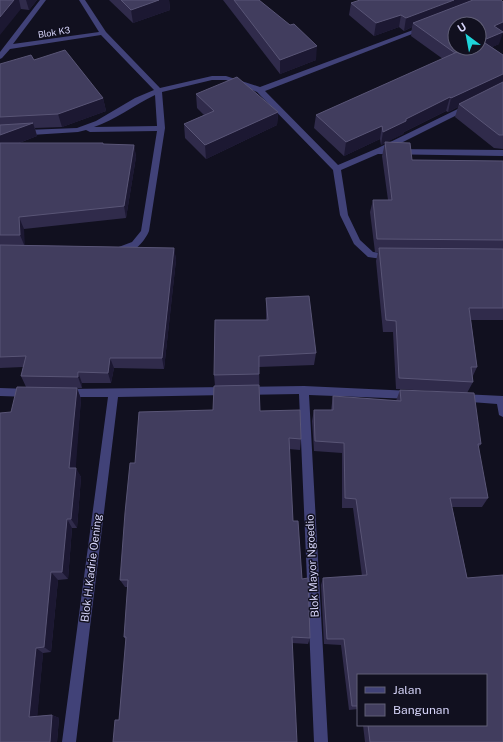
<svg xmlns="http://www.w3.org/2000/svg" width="503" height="742" font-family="'Public Sans',sans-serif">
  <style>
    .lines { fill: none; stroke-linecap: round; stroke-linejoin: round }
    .minor { fill: #414278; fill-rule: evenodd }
    .wall { fill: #302b4b }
    .shaded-wall { fill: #1c1832 }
    .building { fill: #413d5e; stroke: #595576 }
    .labels { text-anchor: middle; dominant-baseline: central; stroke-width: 3; stroke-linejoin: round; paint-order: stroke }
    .far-street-label { font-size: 9px; fill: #d6d4f9; stroke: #11101f }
    .street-label { font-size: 11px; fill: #d6d4f9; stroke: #11101f }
  </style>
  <rect width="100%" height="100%" fill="#11101f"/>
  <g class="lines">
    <!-- minor -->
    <g class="minor">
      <path d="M40 0H46L13 44 99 32 79 0H85L106 32 160 88 212 76H226L260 87 421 27H425V29L265 91 338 165 378 148 468 104 472 106 471 108 389 149 503 150V156L378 154 341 170 348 215 360 240 373 252 389 254 393 257 389 260 368 257 354 244 340 215 333 170 257 92 226 80H212L162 92 165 128 149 231C144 243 131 257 116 252L115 250 116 248 132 242 141 231 157 131 90 132 86 130 78 132 0 137V131L77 128 96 121 135 98 154 90 101 35 10 49 2 58 0 59V52ZM155 95 157 126 94 127C115 120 134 105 155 95Z"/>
      <polygon points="304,386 412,391 416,392 417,395 416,398 412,399 309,395 328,742 314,742 299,394 246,395 242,394 241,391 242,388 246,387"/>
      <polygon points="226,387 230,388 231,391 230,394 226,395 118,397 76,742 62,742 108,397 66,397 62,396 61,393 62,390 66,389"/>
      <polygon points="0,388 30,389 34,390 35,393 34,396 30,397 0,396"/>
      <polygon points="462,394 503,396 503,417 499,415 497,404 458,401 457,398 458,395"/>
    </g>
  </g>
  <!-- wall -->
  <g class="wall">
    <polygon points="0,0 37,0 29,10 21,9"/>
    <polygon points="109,0 169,0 170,10 133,23"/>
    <polygon points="223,0 259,0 316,60 280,74"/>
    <polygon points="360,0 499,44 492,47 503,55 503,149 494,148 455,117 458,107 448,112 446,111 404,132 403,134 386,142 412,160 503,161 503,320 471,320 477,367 472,378 473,382 467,393 396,389 393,332 383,332 376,261 378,252 375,252 370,212 373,200 388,200 382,156 385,143 381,145 380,139 344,156 314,128 316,115 443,59 411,36 412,27 404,31 399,27 374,36 349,15 351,3"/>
    <polygon points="34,60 103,98 106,111 62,127 35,128 37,136 19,143 134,145 136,157 126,218 24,229 24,245 174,248 176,260 164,369 114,368 111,383 82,383 82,388 77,388 81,399 75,468 81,477 77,528 72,528 68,579 58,580 51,652 43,653 37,716 52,715 59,718 57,742 0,742 11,412 26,387 21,376 23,367 0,368 0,64"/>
    <polygon points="196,94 278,112 277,125 206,159 185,138 184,124 204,115 197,108"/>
    <polygon points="266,298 316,353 314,365 259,367 260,411 301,439 300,450 289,449 293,521 310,638 308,644 292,643 119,720 126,640 124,637 128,587 125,587 120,580 135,463 213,410 215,386 214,375 266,320"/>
    <polygon points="400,390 481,444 478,448 488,498 482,507 452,507 503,742 365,742 363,725 486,725 358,675 358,709 349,710 341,645 324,644 321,585 323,578 362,576 353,508 342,508 342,453 314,451 312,421 314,410 331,410 333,396 396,401"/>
  </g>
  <!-- shaded-wall -->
  <g class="shaded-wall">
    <polygon points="14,0 19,0 21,9 0,35 0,17"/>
    <polygon points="26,0 37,0 29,10"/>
    <polygon points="159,0 169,0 170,10 133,23 131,10"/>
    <polygon points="454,0 481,0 413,23 412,27 404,31 406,18"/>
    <polygon points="401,15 399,27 374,36 376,23"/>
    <polygon points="503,22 503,33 499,44 452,65 479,43 494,26"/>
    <polygon points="317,46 316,60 280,74 280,60"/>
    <polygon points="503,74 503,86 459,104 458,107 448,112 451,98"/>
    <polygon points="450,97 446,111 404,132 403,134 381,145 383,132 406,119"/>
    <polygon points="103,98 106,111 62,127 58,114"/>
    <polygon points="278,112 277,125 206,159 205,145"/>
    <polygon points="33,123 37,136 0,150 0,135"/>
    <polygon points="382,126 380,139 344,156 346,142"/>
    <polygon points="134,145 136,157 126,218 124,206"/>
    <polygon points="19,217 24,229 25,247 20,235"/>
    <polygon points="174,248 176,260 164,369 162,358"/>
    <polygon points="110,358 114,368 111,383 108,373"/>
    <polygon points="78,372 82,383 82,388 78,377"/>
    <polygon points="77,388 81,399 75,478 69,468"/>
    <polygon points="76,468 81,477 77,528 71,519"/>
    <polygon points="67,519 72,528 68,579 62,572"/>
    <polygon points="51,572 58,580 51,652 44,647"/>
    <polygon points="36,648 43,653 37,720 29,717"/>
    <polygon points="52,715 59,718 57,742 50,742"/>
  </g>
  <!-- building -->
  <g class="building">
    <polygon points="0,0 14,0 0,17"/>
    <polygon points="121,0 159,0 131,10"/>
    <polygon points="234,0 259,0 290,25 294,24 317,46 280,60"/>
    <polygon points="360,0 454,0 406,18 401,15 376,23 351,3"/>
    <polygon points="473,0 501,0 503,2 503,22 494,26 503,32 479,42 479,24 455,24 455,48 466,48 455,53 413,23"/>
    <polygon points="482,41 503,55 503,74 451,98 450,97 406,119 406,121 383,132 382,126 346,142 316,115 466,48 479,48 479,42"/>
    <polygon points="65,50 103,98 58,114 0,117 0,64 31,55 34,60"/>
    <polygon points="237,77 278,112 205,145 184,124 214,111 196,94"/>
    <polygon points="503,82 503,135 499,135 459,104"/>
    <polygon points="33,123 0,135 0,125"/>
    <polygon points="385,142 410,143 412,160 503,161 503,240 377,239 373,200 392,200"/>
    <polygon points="0,143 103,143 103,144 134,145 124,206 19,217 20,235 0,235"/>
    <polygon points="0,245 174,248 162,358 110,358 108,373 78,372 78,377 21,376 26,356 0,357"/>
    <polygon points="379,248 503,249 503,308 469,308 477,367 471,367 473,382 399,378 396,321 386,320"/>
    <polygon points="309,296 316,353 259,356 259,374 214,375 215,320 268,320 266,298"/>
    <polygon points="259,385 260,411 300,410 301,439 289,438 293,521 298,521 302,579 308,578 310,638 292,637 297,742 113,742 115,720 119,720 126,637 124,637 128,580 120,580 125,513 130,463 135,463 139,412 213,410 214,386"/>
    <polygon points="17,387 77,388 69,468 76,468 71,519 67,519 62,572 51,572 44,647 36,648 29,717 52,715 50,742 0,742 0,413 11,412"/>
    <polygon points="400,390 474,393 481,444 478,444 488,498 450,498 467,578 503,575 503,742 370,742 368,725 486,725 486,675 358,675 358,706 352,706 344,639 327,639 323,578 367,575 356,499 345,498 344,443 315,441 314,410 333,410 333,396 401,401"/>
  </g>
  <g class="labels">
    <!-- far-street labels -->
    <g class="far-street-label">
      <text transform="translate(54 32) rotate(-9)">Blok K3</text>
    </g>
    <!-- street labels -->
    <g class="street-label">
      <text transform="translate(312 566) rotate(-93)">Blok Mayor Ngoedio</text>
      <text transform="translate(91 568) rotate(-83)">Blok H.Kadrie Oening</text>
    </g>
  </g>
  <!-- legend -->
  <rect x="357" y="674" width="130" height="52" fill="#11101f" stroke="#605e76"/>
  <rect x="365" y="687" width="20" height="6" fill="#414278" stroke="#605e76"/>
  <text x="393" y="694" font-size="12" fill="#d6d4f9">Jalan</text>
  <rect x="365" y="704" width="20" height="12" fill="#413d5e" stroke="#605e76"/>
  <text x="393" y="714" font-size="12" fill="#d6d4f9">Bangunan</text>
  <!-- north arrow -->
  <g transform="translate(467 36) rotate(328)"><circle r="19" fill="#11101f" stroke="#605e76"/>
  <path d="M0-3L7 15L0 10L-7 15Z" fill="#1ed5db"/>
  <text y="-6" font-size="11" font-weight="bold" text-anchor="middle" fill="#d6d4f9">U</text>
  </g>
</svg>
